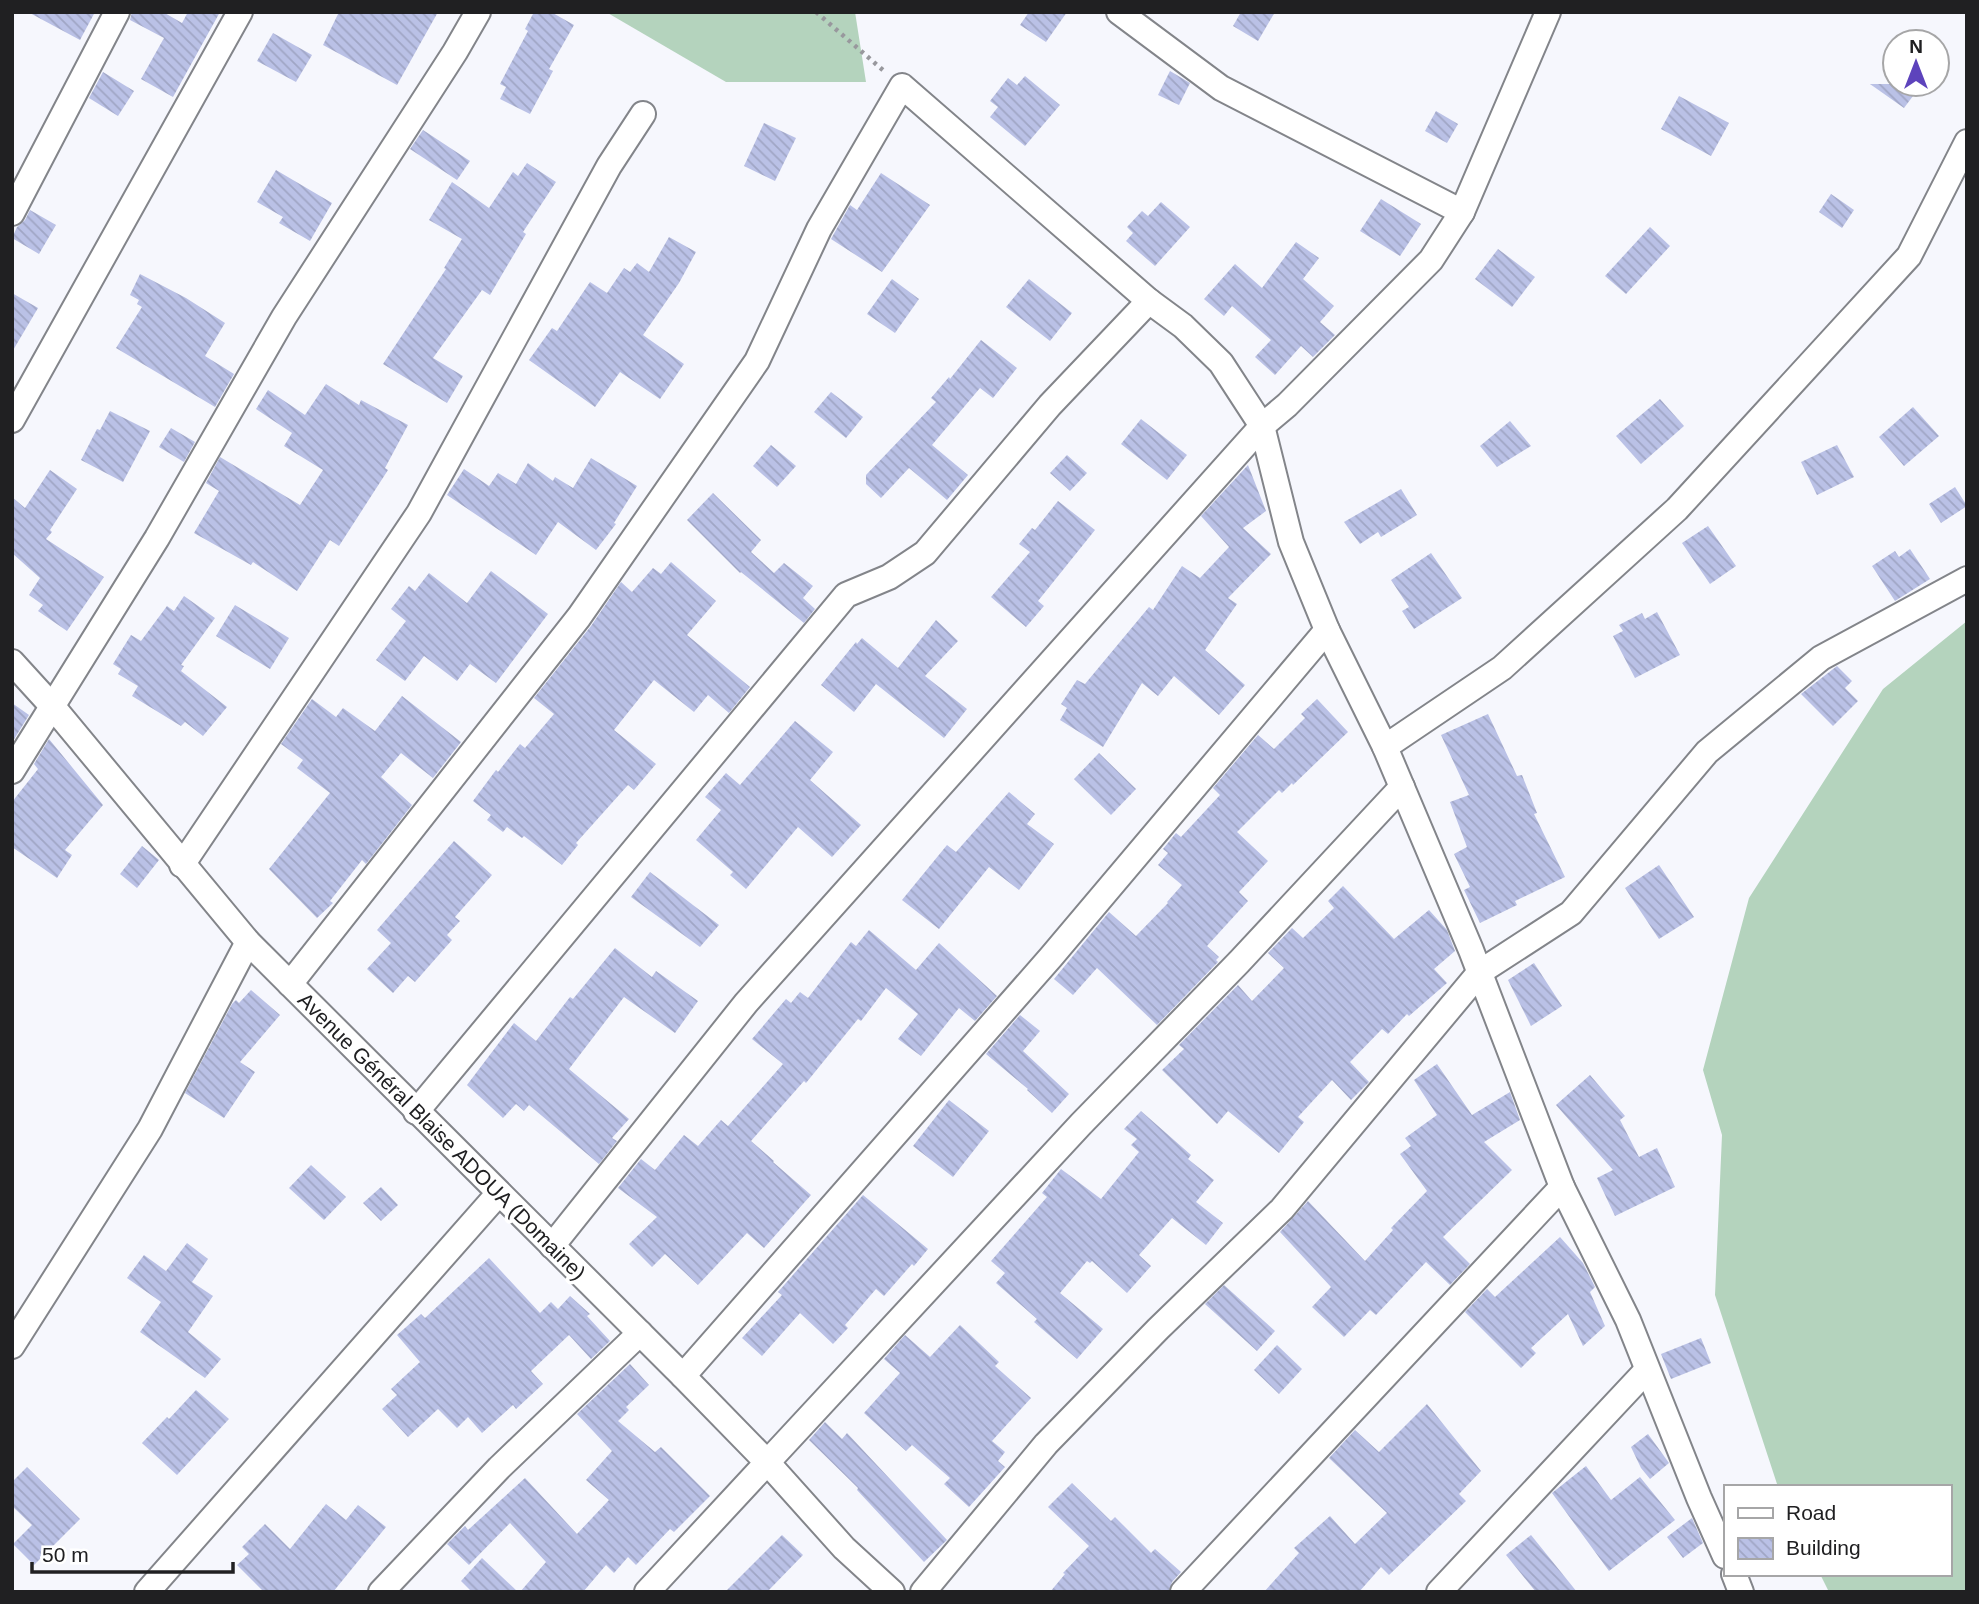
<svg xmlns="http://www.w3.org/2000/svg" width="1979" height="1604" font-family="Helvetica,sans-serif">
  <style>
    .grass { fill: #b4d3bd }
    .building { fill: url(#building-back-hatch) }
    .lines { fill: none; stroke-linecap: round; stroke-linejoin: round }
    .street-casing { stroke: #83858a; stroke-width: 28 }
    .path { stroke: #98989d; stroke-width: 4.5; stroke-dasharray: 3.5 5; stroke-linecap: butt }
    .street { stroke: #fff; stroke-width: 24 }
    .labels { text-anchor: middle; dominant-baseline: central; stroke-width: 7; stroke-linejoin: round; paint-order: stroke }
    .street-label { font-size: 21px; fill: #202022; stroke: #fff }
  </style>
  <defs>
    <pattern id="building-back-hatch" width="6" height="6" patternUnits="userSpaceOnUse" patternTransform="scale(1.75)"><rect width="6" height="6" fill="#bac1e6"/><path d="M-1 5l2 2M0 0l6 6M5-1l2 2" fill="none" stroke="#a0a6c5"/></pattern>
  </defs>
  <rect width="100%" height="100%" fill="#f6f7fd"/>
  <!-- grass -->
  <g class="grass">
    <polygon points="606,12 855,12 866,82 726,82"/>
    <polygon points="1967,621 1967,1592 1829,1592 1820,1574 1949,1574 1949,1487 1778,1487 1715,1295 1722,1135 1703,1070 1749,898 1883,689"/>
  </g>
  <!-- building -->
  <g class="building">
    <polygon points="28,12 95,12 80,40"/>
    <polygon points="132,12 163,12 182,23 188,12 220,12 173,97 141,79 164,38 130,20"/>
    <polygon points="339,12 438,12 397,85 323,45"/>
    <polygon points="534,12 551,12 574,25 549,69 553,71 530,114 500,99 506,87 500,84 528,31 525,29"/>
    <polygon points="1029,12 1067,12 1046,42 1020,25"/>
    <polygon points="1241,12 1275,12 1258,41 1233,26"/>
    <polygon points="273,33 312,55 296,82 257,61"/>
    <polygon points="1170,71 1190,83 1179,105 1158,95"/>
    <polygon points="103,72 134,91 118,116 89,98"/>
    <polygon points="1025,76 1060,105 1025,146 990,117 998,107 990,101 1008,78 1017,85"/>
    <polygon points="1870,84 1922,84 1904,108"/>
    <polygon points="1679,96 1729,123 1711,156 1661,129"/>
    <polygon points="1436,111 1458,124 1447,143 1425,131"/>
    <polygon points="764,123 796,138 775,181 744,166"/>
    <polygon points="423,130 470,161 457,180 410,149"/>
    <polygon points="527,163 556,182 523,232 526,234 490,295 482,290 433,358 463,376 447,403 383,364 446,269 444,268 462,239 429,220 452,182 489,208 513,172 518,176"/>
    <polygon points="276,170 332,203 310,241 279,223 283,217 257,202"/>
    <polygon points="881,173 930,205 882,272 831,239 850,205 857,210"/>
    <polygon points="1831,194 1854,210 1842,228 1819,212"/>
    <polygon points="1381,199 1421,224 1400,256 1360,231"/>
    <polygon points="1161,202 1190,227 1155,266 1126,241 1133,233 1127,227 1142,211 1148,216"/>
    <polygon points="30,210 56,225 39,254 12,238 17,227 25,220"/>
    <polygon points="1650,227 1670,246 1626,294 1605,276"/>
    <polygon points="669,237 696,252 679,283 643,335 684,364 660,399 620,372 595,407 529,360 552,328 557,331 590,282 607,293 624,268 630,272 637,263 649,272"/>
    <polygon points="1296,242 1319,258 1303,279 1334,306 1320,322 1335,335 1313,357 1301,346 1275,375 1255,357 1271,340 1232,306 1224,316 1204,299 1235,264 1262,288"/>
    <polygon points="1498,249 1535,277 1512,307 1475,279"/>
    <polygon points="140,274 186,298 225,323 205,356 234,374 215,407 116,348 142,307 137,304 139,300 130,295"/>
    <polygon points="892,279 919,299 895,333 867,314"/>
    <polygon points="1029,279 1072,313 1050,341 1006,307"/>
    <polygon points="12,293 38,308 12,352"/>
    <polygon points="981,340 1017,368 993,398 980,388 932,445 968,475 947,500 909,468 881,498 866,484 866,475 936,402 931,398 949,377 950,379"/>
    <polygon points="326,384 359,405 361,400 408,425 385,468 388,470 339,546 330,540 297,591 253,562 251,565 194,533 219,491 206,483 220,457 300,505 323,470 284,446 292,433 256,409 268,390 305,415"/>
    <polygon points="831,392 863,417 846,438 814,412"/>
    <polygon points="1660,399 1684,426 1641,464 1616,436"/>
    <polygon points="1913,407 1939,436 1904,466 1879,437"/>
    <polygon points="110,411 150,431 123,482 81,460 97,429 100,430"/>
    <polygon points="1141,419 1187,455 1167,480 1121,444"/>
    <polygon points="1510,421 1531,446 1497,467 1480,446"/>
    <polygon points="171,428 195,442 184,462 159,447"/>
    <polygon points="771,445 796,466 777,487 753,466"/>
    <polygon points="1837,445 1854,477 1817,495 1801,462"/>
    <polygon points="1067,455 1087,473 1070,491 1050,473"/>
    <polygon points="591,458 637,486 614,523 616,524 596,550 558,522 536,555 447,495 464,469 489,486 498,473 516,484 528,463 553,481 555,477 573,488"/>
    <polygon points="1248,465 1266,511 1243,528 1271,554 1228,598 1237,604 1205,650 1245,685 1219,715 1174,676 1158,696 1142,683 1103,747 1060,720 1067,708 1061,704 1077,680 1085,684 1149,607 1153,610 1182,566 1200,578 1229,547 1201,516"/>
    <polygon points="50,470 77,489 50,530 52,532 46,539 104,577 67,631 38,611 43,605 29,595 40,578 12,553 12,497 25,508"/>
    <polygon points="1955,487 1967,506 1941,523 1929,504"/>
    <polygon points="1401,489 1417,515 1381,537 1378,532 1360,544 1344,522"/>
    <polygon points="713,493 761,540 751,552 774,573 784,563 813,586 803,598 815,609 804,623 741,572 740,573 687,520"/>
    <polygon points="1058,501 1095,530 1038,601 1044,606 1026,627 991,597 1030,552 1019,544 1032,528 1035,530"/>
    <polygon points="1708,526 1736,566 1710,584 1682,543"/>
    <polygon points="1910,549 1930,579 1895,601 1872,566 1895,551 1899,557"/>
    <polygon points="1431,553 1462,598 1414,629 1402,611 1409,607 1391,580"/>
    <polygon points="671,562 716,601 687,635 750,687 729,713 708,695 694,712 654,680 614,730 656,764 634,790 628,785 576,843 578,845 562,865 524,836 522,838 507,827 503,832 487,820 491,815 473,801 496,770 498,772 520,744 525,748 554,714 534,698 591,626 621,582 632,592 653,568 661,574"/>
    <polygon points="491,571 548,614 496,683 470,664 457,681 424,656 405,681 376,660 406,621 391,609 409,586 415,591 429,573 467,603"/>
    <polygon points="184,596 215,618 181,665 184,666 181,671 227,707 203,736 185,722 181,726 132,696 138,686 118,674 121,669 113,664 131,635 141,641 167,606 174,611"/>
    <polygon points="235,605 289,638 270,669 216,636"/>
    <polygon points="1657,612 1680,655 1635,678 1613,636 1623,631 1619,625 1642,613 1645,619"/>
    <polygon points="936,620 958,641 925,676 967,709 944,738 876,684 854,712 821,685 856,642 857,644 862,638 898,668"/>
    <polygon points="1837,666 1852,681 1845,688 1858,701 1833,726 1801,694"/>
    <polygon points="402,696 461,742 433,778 401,753 381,777 412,805 366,864 362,860 330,901 333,903 317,918 269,869 330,793 297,768 303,760 281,744 312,699 336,717 343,708 375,731"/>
    <polygon points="1317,699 1348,732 1293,785 1292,783 1282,793 1279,790 1237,832 1268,861 1239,892 1248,901 1207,946 1219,957 1216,960 1218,962 1157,1025 1097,968 1073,995 1054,979 1109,912 1136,936 1168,903 1167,902 1182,885 1158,865 1168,853 1163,849 1176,833 1181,837 1220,795 1213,788 1258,735 1274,749 1305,718 1301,714"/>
    <polygon points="12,703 29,715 13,741 12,740"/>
    <polygon points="1488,714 1517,776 1522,775 1537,813 1534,814 1565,877 1515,901 1517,905 1480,923 1464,890 1470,887 1454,854 1467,847 1450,802 1469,795 1441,735"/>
    <polygon points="795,721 833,752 810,780 861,825 832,857 798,827 746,889 730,875 733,872 696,840 721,810 705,797 726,773 740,785"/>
    <polygon points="49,739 103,805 65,850 72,855 57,878 12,847 12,802 38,769 34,764"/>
    <polygon points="1099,753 1136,789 1111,815 1074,779"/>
    <polygon points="1009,792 1035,814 1027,824 1054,844 1019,890 989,867 939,929 902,900 947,845 956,852"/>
    <polygon points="454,841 492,875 455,917 460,921 447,935 452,940 415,982 408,976 393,993 367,969 391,943 377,930"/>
    <polygon points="142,846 159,860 137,888 120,874"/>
    <polygon points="1659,865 1694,917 1659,939 1625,888"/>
    <polygon points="650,872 719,925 700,947 631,897"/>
    <polygon points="1343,886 1394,939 1429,910 1447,930 1455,951 1434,969 1447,983 1409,1016 1407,1014 1388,1034 1382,1029 1350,1062 1369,1082 1351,1100 1332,1080 1298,1117 1304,1122 1279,1153 1228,1111 1217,1124 1162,1070 1184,1049 1179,1045 1238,985 1252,1001 1284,968 1268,953 1292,928 1303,938 1334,908 1328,901"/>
    <polygon points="869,930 916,970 939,943 997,996 975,1021 959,1008 921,1056 898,1039 918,1014 886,988 861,1021 858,1019 806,1083 804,1081 751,1141 774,1161 773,1162 811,1195 764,1248 747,1233 698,1285 665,1254 652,1267 629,1244 657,1217 618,1188 641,1159 655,1170 684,1135 698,1146 721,1120 728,1126 783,1064 752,1039 786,999 791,1003 800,992 808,998 851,942 856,946"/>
    <polygon points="615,948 652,977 656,971 698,1001 675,1033 624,997 569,1069 629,1119 612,1138 617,1141 599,1164 529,1105 524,1111 516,1104 503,1118 467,1085 514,1023 536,1041 570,997 573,999"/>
    <polygon points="1534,963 1562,1006 1531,1026 1508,980"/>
    <polygon points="251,990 280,1015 240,1062 255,1072 224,1118 185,1093 232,1004 236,1000 239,1003"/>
    <polygon points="1020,1015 1040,1031 1023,1051 1069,1094 1052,1113 1027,1090 1028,1089 986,1054"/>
    <polygon points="1437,1064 1472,1115 1510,1092 1520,1120 1484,1142 1512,1170 1443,1237 1470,1264 1450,1285 1426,1262 1376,1315 1370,1310 1344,1337 1312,1307 1331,1287 1280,1232 1308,1201 1365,1261 1393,1230 1391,1228 1427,1191 1400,1154 1411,1146 1405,1138 1437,1115 1414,1080"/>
    <polygon points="1590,1075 1625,1116 1620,1120 1639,1157 1657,1148 1675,1187 1615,1216 1597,1178 1613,1170 1556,1105"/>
    <polygon points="949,1100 989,1131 953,1177 913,1146"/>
    <polygon points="1141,1111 1191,1155 1188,1159 1214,1180 1196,1202 1223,1223 1206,1245 1172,1218 1139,1255 1151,1266 1127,1293 1092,1261 1090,1263 1087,1261 1060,1293 1103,1329 1077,1359 1034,1322 1037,1319 996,1283 1005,1273 991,1261 1047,1197 1042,1193 1061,1169 1101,1199 1139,1152 1131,1145 1137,1139 1124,1129"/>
    <polygon points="311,1165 346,1197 324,1220 289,1188"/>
    <polygon points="381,1187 398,1205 381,1221 363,1203"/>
    <polygon points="863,1195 928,1249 914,1266 912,1264 884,1296 876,1289 845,1325 848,1328 833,1344 800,1313 762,1356 742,1338 782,1295 778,1292"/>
    <polygon points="1560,1237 1583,1263 1595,1287 1590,1292 1605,1326 1583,1346 1568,1314 1531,1348 1536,1353 1521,1368 1465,1312 1487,1289 1495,1297"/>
    <polygon points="187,1243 208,1259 192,1282 213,1296 188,1332 221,1359 205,1378 140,1332 161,1302 127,1278 144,1255 166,1271"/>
    <polygon points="489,1258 540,1313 551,1302 558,1309 570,1296 590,1314 587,1316 610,1341 591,1359 569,1335 531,1371 543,1384 516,1409 513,1405 482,1433 468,1417 457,1428 438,1409 408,1437 382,1409 397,1395 391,1389 420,1362 397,1335 421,1314 425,1318"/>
    <polygon points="1224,1285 1275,1331 1257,1351 1205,1304"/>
    <polygon points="960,1325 999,1362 995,1366 1031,1398 992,1441 1005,1452 998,1461 1005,1467 969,1507 944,1484 950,1478 912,1445 906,1451 864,1413 900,1373 884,1359 905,1335 930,1357"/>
    <polygon points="1701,1338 1711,1363 1671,1379 1661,1354"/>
    <polygon points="1277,1345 1302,1369 1279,1394 1254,1370"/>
    <polygon points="630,1364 649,1385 626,1407 629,1410 618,1421 655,1452 661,1447 710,1496 674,1532 670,1529 636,1565 628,1557 614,1573 606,1565 583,1592 520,1592 546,1562 510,1523 469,1565 447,1544 465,1526 468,1530 525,1478 577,1534 609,1500 586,1480 612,1451 577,1414"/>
    <polygon points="196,1390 229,1419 177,1475 142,1443 167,1417 169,1419"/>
    <polygon points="1427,1404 1481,1471 1459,1494 1466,1501 1389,1575 1381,1567 1359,1592 1264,1592 1299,1553 1294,1548 1330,1516 1355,1544 1387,1513 1329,1458 1355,1430 1379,1452"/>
    <polygon points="825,1422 842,1439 847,1433 947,1540 924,1562 857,1490 858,1488 809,1440"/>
    <polygon points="1648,1434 1669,1463 1650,1479 1641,1468 1631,1447"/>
    <polygon points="1586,1466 1611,1500 1640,1477 1675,1520 1609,1571 1552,1493"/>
    <polygon points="27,1467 80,1519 34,1565 13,1544 32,1525 12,1506 12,1482"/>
    <polygon points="1072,1483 1111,1521 1115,1517 1151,1553 1155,1549 1181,1572 1172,1582 1169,1592 1050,1592 1065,1574 1063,1573 1089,1546 1048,1507"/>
    <polygon points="326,1504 346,1520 358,1505 386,1527 333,1592 264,1592 237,1565 249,1554 242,1547 265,1524 290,1549"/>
    <polygon points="1692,1518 1703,1543 1683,1558 1667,1537"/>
    <polygon points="782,1535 803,1555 767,1592 725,1592"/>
    <polygon points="1531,1535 1577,1592 1536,1592 1506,1555"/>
    <polygon points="482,1558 518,1592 472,1592 461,1581"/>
  </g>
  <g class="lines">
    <!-- street casing -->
    <g class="street-casing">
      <g id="street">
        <polyline points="1119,12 1221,88 1462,212"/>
        <polyline points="12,213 117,12"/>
        <polyline points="12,420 240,12"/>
        <polyline points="12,662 53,707 248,942 683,1376 766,1461 844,1548 892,1592"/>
        <polyline points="1385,747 1502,668 1677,509 1909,256 1967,142"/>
        <polyline points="12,771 157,538 284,317 455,52 478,12"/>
        <polyline points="182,865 419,513 609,166 643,114"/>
        <polyline points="290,984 579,617 757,361 819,229 902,86 1149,301 1183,326 1221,363 1262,426 1291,542 1327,630 1385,747 1471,950 1562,1187 1628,1320 1699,1498 1725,1556"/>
        <polyline points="416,1112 846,595 889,577 925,553 1050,405 1149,301"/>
        <polyline points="552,1246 746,1003 1262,426 1287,405 1431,260 1462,212 1548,12"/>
        <polyline points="12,1346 150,1129 248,942"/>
        <polyline points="683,1376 1051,957 1327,630"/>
        <polyline points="1734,1574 1741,1592"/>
        <polyline points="147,1592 499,1193"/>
        <polyline points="381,1592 499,1468 640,1333"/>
        <polyline points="647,1592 1081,1124 1239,962 1402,787"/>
        <polyline points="923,1592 1046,1444 1158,1329 1282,1209 1480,972 1571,913 1707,752 1821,658 1967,579"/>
        <polyline points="1183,1592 1562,1187"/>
        <polyline points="1439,1592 1647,1370"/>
      </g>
    </g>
    <!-- path -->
    <polyline class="path" points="816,12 884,71"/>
    <!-- street -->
    <use href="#street" class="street"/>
  </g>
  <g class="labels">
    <!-- street labels -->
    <g class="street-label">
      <text transform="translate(442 1136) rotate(45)">Avenue Général Blaise ADOUA (Domaine)</text>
    </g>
  </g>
  <!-- border -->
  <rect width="1979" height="1604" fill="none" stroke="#202022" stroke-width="28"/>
  <!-- legend -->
  <rect x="1724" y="1485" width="228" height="91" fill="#ffffff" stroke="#a6a6a7" stroke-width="2"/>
  <rect x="1738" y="1508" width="35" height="10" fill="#ffffff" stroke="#a6a6a7" stroke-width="2"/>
  <text x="1786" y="1520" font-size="21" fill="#202022">Road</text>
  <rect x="1738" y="1538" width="35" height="21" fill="url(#building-back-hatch)" stroke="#a6a6a7" stroke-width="2"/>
  <text x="1786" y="1555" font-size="21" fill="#202022">Building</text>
  <!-- north arrow -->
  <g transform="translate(1916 63)"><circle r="33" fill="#ffffff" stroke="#a6a6a7" stroke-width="2"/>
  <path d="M0-5L12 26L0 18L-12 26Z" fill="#5d43bc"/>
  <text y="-10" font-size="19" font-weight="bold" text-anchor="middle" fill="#202022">N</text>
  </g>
  <!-- scale -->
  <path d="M32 1562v10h201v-10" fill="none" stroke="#202022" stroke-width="3.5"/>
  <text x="42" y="1562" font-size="21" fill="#202022" stroke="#ffffff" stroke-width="5" paint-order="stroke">50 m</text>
</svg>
